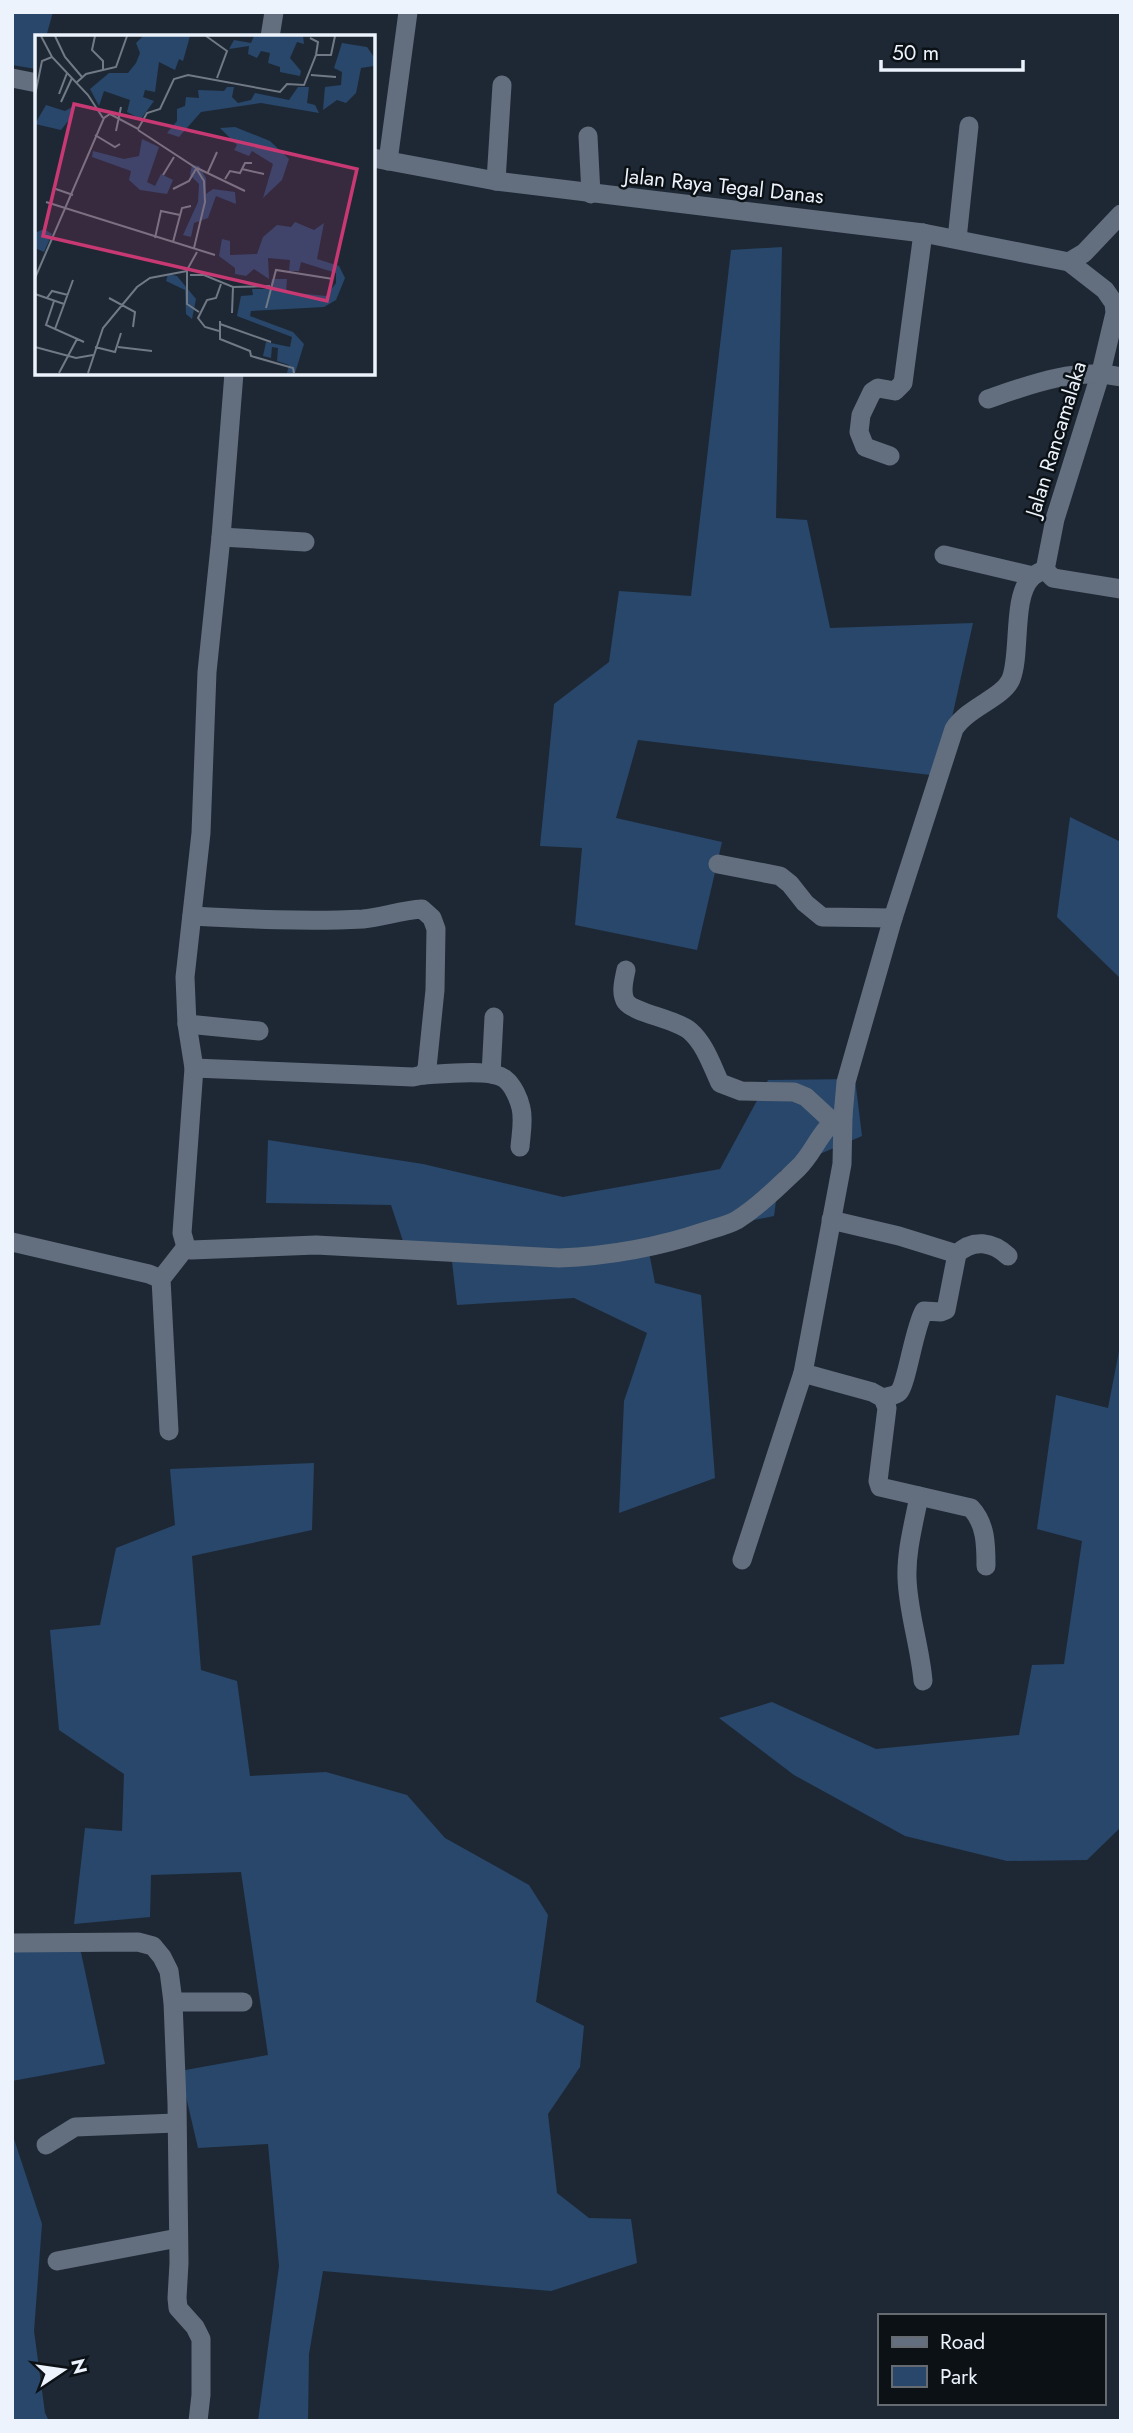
<svg xmlns="http://www.w3.org/2000/svg" width="1133" height="2433" font-family="Jost,sans-serif">
  <style>
    .green { fill: #28476a }
    .lines { fill: none; stroke-linecap: round; stroke-linejoin: round }
    .minor { stroke: #636f7e; stroke-width: 19 }
    .labels { text-anchor: middle; dominant-baseline: central; stroke-width: 5; stroke-linejoin: round; paint-order: stroke }
    .street-label { font-size: 21px; fill: #ecf3fc; stroke: #0c1116 }
    .inset-road { fill: none; stroke: #707985; stroke-width: 2 }
    .view { fill: #c83973; fill-opacity: 0.15; stroke: #c83973; stroke-width: 3.5 }
    .inset-edge { fill: none; stroke: #ecf3fc; stroke-width: 3.5 }
  </style>
  <rect width="100%" height="100%" fill="#1e2835"/>
  <!-- green -->
  <g class="green">
    <polygon points="12,12 53,12 46,37 37,37 36,69 12,65"/>
    <polygon points="782,247 776,518 807,520 830,628 973,623 939,776 638,740 616,818 722,842 697,950 575,925 582,848 540,846 554,704 609,662 619,591 691,596 731,250"/>
    <polygon points="1070,817 1121,842 1121,979 1057,917"/>
    <polygon points="855,1079 862,1136 780,1171 774,1216 647,1242 655,1283 701,1295 715,1478 619,1513 624,1401 647,1333 574,1298 457,1305 450,1244 403,1241 391,1205 266,1203 268,1140 423,1164 563,1197 720,1169 768,1080"/>
    <polygon points="1121,1341 1121,1827 1087,1860 1007,1861 905,1836 794,1775 719,1718 772,1702 876,1749 1019,1735 1032,1665 1064,1664 1082,1541 1037,1529 1056,1395 1108,1408"/>
    <polygon points="314,1463 312,1530 192,1556 201,1670 237,1681 250,1776 326,1772 407,1795 445,1838 529,1885 548,1915 536,2002 584,2026 580,2067 548,2114 557,2193 589,2218 631,2219 637,2263 551,2291 323,2271 309,2354 308,2421 258,2421 279,2266 268,2144 198,2148 180,2071 268,2055 241,1872 151,1875 150,1917 74,1924 85,1828 122,1831 124,1774 59,1730 50,1630 100,1625 116,1548 175,1525 170,1469"/>
    <polygon points="80,1948 105,2064 12,2081 12,1952"/>
    <polygon points="12,2133 42,2224 34,2331 45,2413 49,2421 12,2421"/>
  </g>
  <g class="lines">
    <!-- minor -->
    <g class="minor">
      <polyline points="270,37 274,12"/>
      <polyline points="12,78 37,83"/>
      <polyline points="588,136 591,194"/>
      <polyline points="373,158 496,181 923,233 1069,262 1105,290 1114,303 1115,313 1101,372 1055,519 1045,570 1053,578 1121,589"/>
      <polyline points="388,161 408,12"/>
      <polyline points="496,181 502,85"/>
      <polyline points="957,239 969,126"/>
      <polyline points="1069,262 1084,253 1121,214"/>
      <path d="M234 373 221 537 207 672 201 833 185 977 187 1024 194 1068 182 1233 186 1247 191 1250 316 1245 559 1258C609 1256 659 1247 706 1231 716 1228 728 1225 737 1220 759 1206 779 1186 798 1168 815 1152 821 1126 843 1116L846 1082 893 918 954 729C968 707 1003 698 1011 679 1021 654 1012 597 1031 578 1034 574 1040 572 1045 570"/>
      <path d="M988 399C1031 384 1076 367 1121 377"/>
      <polyline points="890,456 865,447 859,432 861,415 872,392 878,388 895,391 903,383 923,233"/>
      <polyline points="221,537 305,542"/>
      <polyline points="944,555 1033,576"/>
      <polyline points="718,864 780,876 790,884 805,903 822,917 893,918"/>
      <path d="M192 916C249 919 306 922 363 919 383 917 402 910 422 909L432 918 436 929 435 990 427 1068 423 1075"/>
      <path d="M626 970C624 980 620 993 626 1002 634 1013 676 1019 690 1031 705 1044 712 1066 720 1083L741 1091 794 1092 806 1097 832 1121"/>
      <polyline points="187,1024 259,1031"/>
      <path d="M194 1068 413 1077 423 1075C442 1074 491 1068 505 1079 513 1085 519 1099 521 1108 524 1120 521 1134 520 1147"/>
      <polyline points="491,1074 494,1017"/>
      <polyline points="831,1220 899,1236 957,1254"/>
      <polyline points="12,1242 149,1274 161,1279"/>
      <path d="M803 1373 872 1392 883 1398 887 1408 878 1481 880 1487 971 1508C986 1524 986 1545 986 1566"/>
      <path d="M883 1398C889 1396 895 1396 899 1392 907 1383 914 1328 924 1311L941 1312 946 1310 957 1254C973 1238 993 1242 1008 1256"/>
      <polyline points="169,1431 161,1279 186,1247"/>
      <path d="M919 1496C914 1523 906 1551 907 1578 908 1612 920 1646 923 1681"/>
      <polyline points="742,1560 803,1373 842,1164 843,1116"/>
      <polyline points="12,1943 138,1942 153,1946 162,1957 169,1971 173,2002 177,2103 179,2263 177,2298 178,2308 195,2327 201,2339 201,2395 198,2421"/>
      <polyline points="173,2002 243,2002"/>
      <polyline points="46,2145 75,2127 176,2123"/>
      <polyline points="57,2261 178,2238"/>
    </g>
  </g>
  <g class="labels">
    <!-- street labels -->
    <g class="street-label">
      <text transform="translate(724 186) rotate(6)">Jalan Raya Tegal Danas</text>
      <text transform="translate(1056 439) rotate(-73)">Jalan Rancamalaka</text>
    </g>
  </g>
  <!-- overview -->
  <g transform="translate(35 35)">
    <rect width="340" height="340" fill="#1e2835"/>
    <path d="M108 1H155L148 26 144 24 140 35 124 27 120 57 110 55 108 62 119 66 106 84 92 77 95 65 69 56 64 71 55 54 74 38H93L101 28 105 18 101 8ZM219 1H268L269 9 262 7 255 23 266 36 265 41 245 37V32L233 28 235 18 226 16 222 23 213 19 214 11 194 14 199 5 216 8ZM307 8 332 12 339 22V31L326 33 321 58 311 68 302 65 288 75 290 52 306 50 307 37 299 33ZM192 52H199L197 62 203 68 216 65 220 58 254 65 263 52H274L272 68 280 70 284 78 226 68 166 77 144 102 132 98 142 86V74L150 71 151 62 164 63 163 55 189 56ZM11 70 30 76 37 72 38 80 26 95 0 89ZM200 92 235 106 254 124 247 145 228 163 238 129 217 116 214 121 199 115 202 110 185 93ZM107 104 124 112 112 147 120 151 126 139 138 145 132 159 105 155 94 145 96 136 57 122 58 116 89 124 104 121ZM157 130 164 131 171 143V159L178 154 200 157 201 169 181 161 173 183 159 188 156 202 148 200 163 167 164 149 155 140ZM260 187 279 195 289 188 282 224 304 231 310 243 301 265 289 272 216 276 215 281 258 297 269 309 260 338H252L254 330 242 326 243 313 237 312 236 323 228 321 231 307 255 312 257 302 202 281 206 261 218 260 217 254H235L237 244H252L251 257 291 261 301 248V238L266 227 264 236H254L255 225 233 223 234 244 219 234 211 241 200 239V233L184 221 187 204 195 206V220L222 219 228 202 242 190 256 192ZM9 194 17 199 9 217 0 213V198ZM133 239 142 241 161 264 157 284 151 279 150 255 131 246Z" fill="#28476a"/>
    <path class="inset-road" d="M6 1 17 22 53 60 68 83M20 1 30 22 47 42M60 1 57 15 68 26V34M171 1 192 16 182 43M275 3 283 7 281 20M276 40 301 42M41 48 51 39 81 32 92 1M24 59 32 38M0 60 7 26 17 22M26 67 37 43M103 95 161 133 169 146 170 167 159 213M81 96 86 72M60 100 80 112 85 109M162 133 210 156M207 134 229 139M173 137 182 117M128 140 139 122M190 144 195 136 205 138 210 128H217M18 153 38 160M138 154 154 146 161 134M11 167 180 220M120 203 126 176 145 180M138 207 147 173 156 171M162 217 152 235V269L164 277M155 240H169L198 252 235 251M0 243 69 83 75 79 103 94 112 78 125 74 139 44 153 40 245 57 252 49 269 50 281 20H296L300 1M0 259 29 269M12 263 17 256 33 260M74 263 100 277 98 292M19 266 11 290 49 307M231 273 241 235 298 244M197 278 198 252M185 286V304L215 316 216 321 258 333 259 338M185 289 236 307M20 294 38 245M184 296 170 292 163 283 172 265 181 263 186 249M0 312 41 323 58 320M60 312 80 317 86 298M83 312 117 316M24 338 42 304M53 338 68 293 102 252 115 243 152 236"/>
    <path class="view" d="M39 69 322 134 292 266 8 201Z"/>
    <rect width="340" height="340" class="inset-edge"/>
  </g>
  <!-- border -->
  <rect width="1133" height="2433" fill="none" stroke="#ecf3fc" stroke-width="28"/>
  <!-- legend -->
  <rect x="878" y="2314" width="228" height="91" fill="#0c1116" stroke="#666b72" stroke-width="2"/>
  <rect x="892" y="2337" width="35" height="10" fill="#636f7e" stroke="#666b72" stroke-width="2"/>
  <text x="940" y="2349" font-size="21" fill="#ecf3fc">Road</text>
  <rect x="892" y="2366" width="35" height="21" fill="#28476a" stroke="#666b72" stroke-width="2"/>
  <text x="940" y="2384" font-size="21" fill="#ecf3fc">Park</text>
  <!-- north arrow -->
  <g transform="translate(63 2370) rotate(77)" stroke="#0c1116" stroke-width="5" paint-order="stroke">
  <path d="M0-5L12 26L0 18L-12 26Z" fill="#ecf3fc"/>
  <text y="-10" font-size="19" font-weight="bold" text-anchor="middle" fill="#ecf3fc">N</text>
  </g>
  <!-- scale -->
  <path d="M881 60v10h142v-10" fill="none" stroke="#ecf3fc" stroke-width="3.5"/>
  <text x="892" y="60" font-size="21" fill="#ecf3fc" stroke="#0c1116" stroke-width="5" paint-order="stroke">50 m</text>
</svg>
